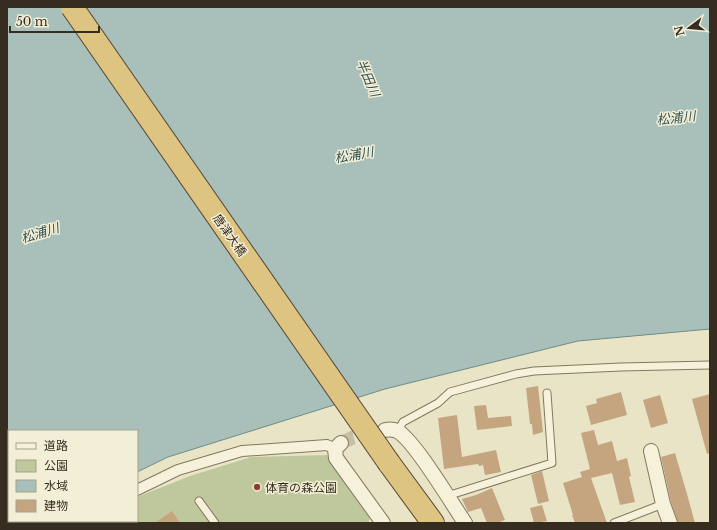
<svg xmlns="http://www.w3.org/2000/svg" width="717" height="530" font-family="'Libre Baskerville','Noto Sans JP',serif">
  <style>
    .green { fill: #bec89c }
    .water { fill: #a8bfba; stroke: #6f8c88 }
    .building { fill: #c5a580 }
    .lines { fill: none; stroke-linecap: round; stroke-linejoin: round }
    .minor-tunnel { stroke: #c6bfa6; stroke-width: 14; stroke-dasharray: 14 7; stroke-linecap: butt }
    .service-casing { stroke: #85775e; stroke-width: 9 }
    .pedestrian-casing { stroke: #85775e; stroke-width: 12 }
    .minor-casing { stroke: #85775e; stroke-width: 16 }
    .trunk-casing { stroke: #534532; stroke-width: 24 }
    .service { stroke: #f6f1da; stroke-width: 7 }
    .pedestrian { stroke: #f6f1da; stroke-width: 10 }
    .minor { stroke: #f6f1da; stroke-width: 14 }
    .trunk { stroke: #dec481; stroke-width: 22 }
    .trunk-bridge-casing { stroke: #534532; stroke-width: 24; stroke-linecap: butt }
    .trunk-bridge { stroke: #dec481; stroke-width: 22 }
    .poi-dot { fill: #8e3d33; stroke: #f3eed6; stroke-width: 1.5 }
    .labels { text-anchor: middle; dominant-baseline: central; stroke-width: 3; stroke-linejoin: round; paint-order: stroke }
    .street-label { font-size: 12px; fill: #362d20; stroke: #f3eed6 }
    .poi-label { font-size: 12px; fill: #362d20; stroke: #f3eed6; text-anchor: start }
    .water-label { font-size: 13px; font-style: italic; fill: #315354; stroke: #f3eed6 }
  </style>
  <rect width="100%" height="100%" fill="#eae4c7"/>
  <!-- green -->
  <polygon class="green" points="327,455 371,516 368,523 82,523 86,521 137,521 137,497 190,476 251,457"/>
  <!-- water -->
  <polygon class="water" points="7,7 710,7 710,329 578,341 385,389 168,457 137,472 137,431 9,431 9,521 37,521 33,523 7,523"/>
  <!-- building -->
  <g class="building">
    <polygon points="538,386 543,432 533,435 532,424 530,424 526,388"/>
    <polygon points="621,392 627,415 591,425 586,406 597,403 596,399"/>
    <polygon points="710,394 710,453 707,454 692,399"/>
    <polygon points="660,395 668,423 651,428 643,400"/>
    <polygon points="486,405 488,418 511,416 512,426 477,430 474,406"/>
    <polygon points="457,415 462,457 496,450 501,472 485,475 483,465 479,466 478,464 444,469 438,418"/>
    <polygon points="594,430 598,445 612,441 617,461 627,458 631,476 629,477 635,502 620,505 612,473 591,478 607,523 575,523 572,515 573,515 563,483 582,477 580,472 590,469 581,433"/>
    <polygon points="675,453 687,494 695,523 678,523 671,502 661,457"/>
    <polygon points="542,471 549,501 538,504 531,475"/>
    <polygon points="492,488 505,520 497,523 487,523 481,508 468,512 462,499 476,495"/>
    <polygon points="542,505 547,521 534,523 530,508"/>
    <polygon points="172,511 180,523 155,523"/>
  </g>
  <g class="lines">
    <!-- minor-tunnel -->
    <polyline class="minor-tunnel" points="341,443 352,438 375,432"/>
    <!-- service casing -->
    <g class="service-casing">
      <g id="service">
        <polyline points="398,431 403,422 438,403 450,392 516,374 534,371 621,367 710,365"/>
        <polyline points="447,496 552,463 547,393"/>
        <polyline points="199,501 215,523"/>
        <polyline points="614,523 663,504"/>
      </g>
    </g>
    <!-- pedestrian casing -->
    <g class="pedestrian-casing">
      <g id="pedestrian">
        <polyline points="137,490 178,470 242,451 327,445 335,449"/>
        <polyline points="68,523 72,521"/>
      </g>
    </g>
    <!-- minor casing -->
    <g class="minor-casing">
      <g id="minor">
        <path d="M385 430C390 429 393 429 397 431 413 438 453 505 465 523"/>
        <polyline points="341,443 335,449 336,458 383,523"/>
        <polyline points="651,451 663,504 670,523"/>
      </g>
    </g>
    <!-- trunk casing -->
    <g class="trunk-casing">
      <polyline id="trunk" points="389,463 433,523"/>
    </g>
    <!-- service -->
    <use href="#service" class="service"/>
    <!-- pedestrian -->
    <use href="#pedestrian" class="pedestrian"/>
    <!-- minor -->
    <use href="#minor" class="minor"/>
    <!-- trunk -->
    <use href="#trunk" class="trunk"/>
    <!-- trunk-bridge casing -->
    <g class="trunk-bridge-casing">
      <polyline id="trunk-bridge" points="72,7 389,463"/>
    </g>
    <!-- trunk-bridge -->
    <use href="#trunk-bridge" class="trunk-bridge"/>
  </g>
  <!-- markers -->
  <circle class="poi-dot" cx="257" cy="487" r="4"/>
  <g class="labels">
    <!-- street labels -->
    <g class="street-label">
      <text transform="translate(230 235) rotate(55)">唐津大橋</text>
    </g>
    <!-- poi labels -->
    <g class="poi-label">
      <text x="265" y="487">体育の森公園</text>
    </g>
    <!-- water labels -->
    <g class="water-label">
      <text transform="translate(368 78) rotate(67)">半田川</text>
      <text transform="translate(676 118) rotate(-6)">松浦川</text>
      <text transform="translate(354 155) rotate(-10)">松浦川</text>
      <text transform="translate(40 233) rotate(-17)">松浦川</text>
    </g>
  </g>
  <!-- border -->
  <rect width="717" height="530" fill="none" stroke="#362d20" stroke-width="16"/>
  <!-- legend -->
  <rect x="8" y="430" width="130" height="92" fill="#f3eed6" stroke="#a7a18d"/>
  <rect x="16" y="443" width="20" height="6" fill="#f6f1da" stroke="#a7a18d"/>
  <text x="44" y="450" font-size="12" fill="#362d20">道路</text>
  <rect x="16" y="460" width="20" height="12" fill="#bec89c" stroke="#a7a18d"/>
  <text x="44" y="470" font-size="12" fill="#362d20">公園</text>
  <rect x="16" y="480" width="20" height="12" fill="#a8bfba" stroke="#a7a18d"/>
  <text x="44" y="490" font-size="12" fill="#362d20">水域</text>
  <rect x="16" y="500" width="20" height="12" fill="#c5a580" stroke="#a7a18d"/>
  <text x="44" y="510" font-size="12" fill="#362d20">建物</text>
  <!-- north arrow -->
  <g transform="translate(689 28) rotate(254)" stroke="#f3eed6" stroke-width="3" paint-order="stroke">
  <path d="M0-3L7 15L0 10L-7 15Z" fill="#362d20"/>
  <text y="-6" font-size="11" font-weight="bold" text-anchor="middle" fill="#362d20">N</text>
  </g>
  <!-- scale -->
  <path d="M10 26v6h89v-6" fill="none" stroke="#362d20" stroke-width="2"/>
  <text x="16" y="26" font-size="12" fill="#362d20" stroke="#f3eed6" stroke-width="3" paint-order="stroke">50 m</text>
</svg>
